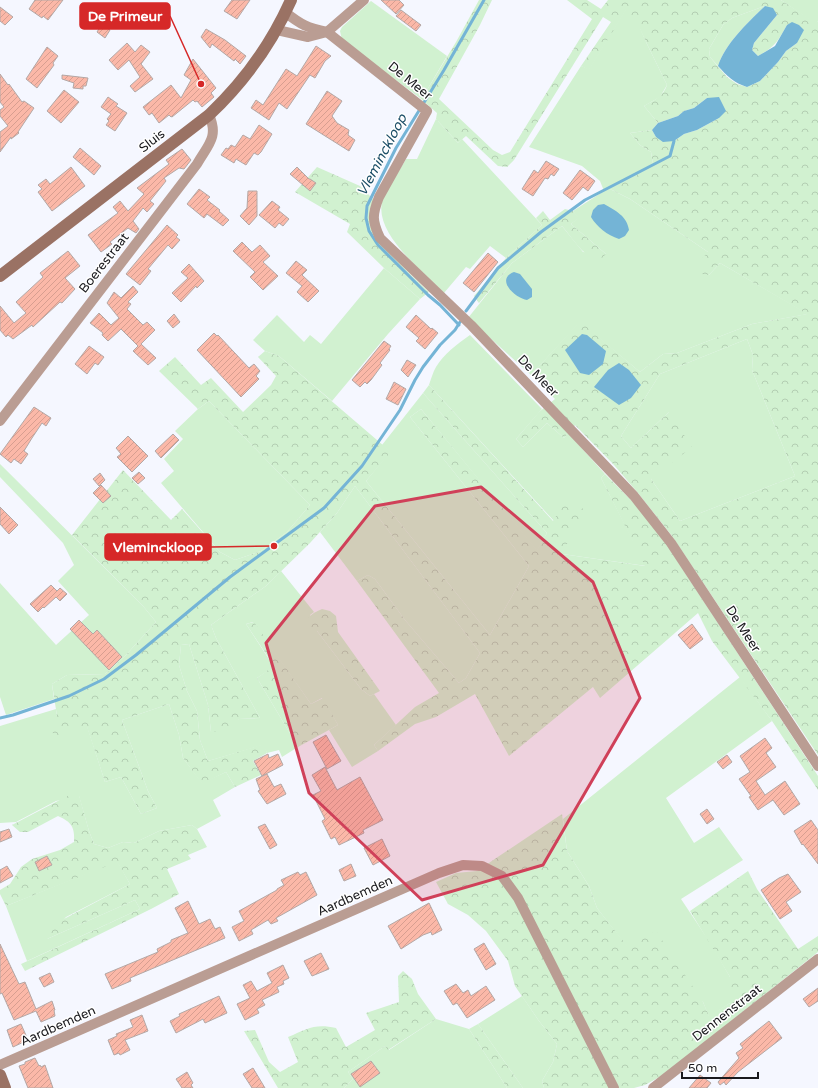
<svg xmlns="http://www.w3.org/2000/svg" width="818" height="1088" font-family="'Varela Round',sans-serif">
  <style>
    .grass { fill: #d1f1d0 }
    .forest { fill: url(#forest-crowns); fill-rule: evenodd }
    .water { fill: #74b4d6 }
    .lines { fill: none; stroke-linecap: round; stroke-linejoin: round }
    .stream { stroke: #74b4d6; stroke-width: 3 }
    .building { fill: url(#building-hatch); stroke: #b3a8a6 }
    .street { stroke: #ba9d93; stroke-width: 10 }
    .secondary { stroke: #9a7264; stroke-width: 12 }
    .marked { fill: #d04059; fill-opacity: 0.2; stroke: #d04059; stroke-width: 3; stroke-linejoin: round }
    .labels { text-anchor: middle; dominant-baseline: central; stroke-width: 3; stroke-linejoin: round; paint-order: stroke }
    .street-label { font-size: 13px; fill: #19191d; stroke: #fff }
    .water-label { font-size: 14px; font-style: italic; fill: #1d4f68; stroke: #fff }
    .leader { fill: none; stroke: #d62828; stroke-width: 1.5 }
    .callout-dot { fill: #d62828; stroke: #fff; stroke-width: 1.5 }
    .callout { fill: #d62828; stroke: #d62828; stroke-width: 1.5 }
    .callout-label { font-size: 14px; text-anchor: middle; font-weight: bold; fill: #fff }
  </style>
  <defs>
    <pattern id="forest-crowns" width="20" height="18" patternUnits="userSpaceOnUse"><rect width="20" height="18" fill="#d1f1d0"/><path d="M2 6a3 3 0 1 1 6 0M12 15a3 3 0 1 1 6 0" fill="none" stroke="#b3ceb2"/></pattern>
    <pattern id="building-hatch" width="6" height="6" patternUnits="userSpaceOnUse"><rect width="6" height="6" fill="#fbb8a8"/><path d="M-1 1l2-2M0 6l6-6M5 7l2-2" fill="none" stroke="#d79e90"/></pattern>
  </defs>
  <rect width="100%" height="100%" fill="#f5f7ff"/>
  <!-- grass -->
  <g class="grass">
    <polygon points="781,0 818,0 818,21 816,24"/>
    <polygon points="371,1 447,56 427,90 420,98 342,40 340,31 342,27"/>
    <path d="M765 6C748 22 725 44 718 66L710 57 709 49 723 25 732 18Z"/>
    <polygon points="626,9 640,28 647,44 667,85 660,97 644,106 658,123 652,130 630,133 640,145 651,152 653,164 608,188 630,199 708,252 709,275 720,263 808,314 752,324 677,353 663,354 640,372 580,322 531,375 468,318 512,263 562,226 583,252 606,254 571,224 578,218 573,211 604,191 600,181 582,166 529,147 581,66 589,69"/>
    <path d="M436 119 458 143 462 139 542 225 506 258 490 246 470 269 466 267 444 293C424 272 371 232 383 199 387 188 400 170 406 159H417Z"/>
    <polygon points="384,268 420,299 388,334 332,401 279,356 265,351 253,340 277,315 304,342 310,335 321,344"/>
    <path d="M470 335 542 409 516 439 523 447 547 423 564 438 568 433 605 474 601 478 646 566 562 554 554 521 429 385C431 379 433 372 436 367 444 354 457 344 470 335Z"/>
    <polygon points="747,339 753,355 752,370 795,476 680,521 651,479 669,412 631,448 621,436 660,374"/>
    <polygon points="423,393 547,533 537,551 421,409 410,417 529,566 490,635 366,481 390,452 382,445"/>
    <polygon points="209,401 310,505 287,532 261,551 235,560 220,552 161,483 174,471 164,459 183,439 175,431 198,409"/>
    <polygon points="0,464 143,606 156,622 125,656 105,674 67,675 52,684 54,699 6,715 0,697 0,583 56,645 89,615 58,581 74,565 63,543 0,477"/>
    <polygon points="355,486 480,653 466,678 459,683 405,620 375,579 368,575 357,581 320,532 337,513"/>
    <polygon points="281,571 314,612 310,615 317,631 361,689 370,696 374,694 396,725 374,745 378,751 352,767 329,730 338,725 322,698 311,704 253,622 246,624 274,667 257,678 298,747 282,757 279,750 267,753 263,745 208,761 200,740 197,711 187,691 179,665 181,645 189,644 208,705 211,732 239,719 260,718 216,638 211,625 266,586"/>
    <polygon points="740,677 772,721 666,798 694,843 719,827 743,860 681,899 711,944 730,977 730,1003 709,1017 703,1002 628,948 597,908 589,886 567,851 563,819"/>
    <polygon points="169,704 179,735 183,758 202,783 226,772 235,787 213,800 221,816 197,829 192,825 159,831 134,843 123,842 108,848 94,844 89,831 79,796 56,801 16,822 0,823 0,726 56,709 57,716 87,726 105,782 121,777 141,814 157,808 148,791 122,720"/>
    <polygon points="117,861 130,884 66,917 47,939 135,900 140,909 27,961 6,906"/>
    <polygon points="522,996 539,1021 557,1044 553,1062 542,1081 544,1088 523,1088 478,1024"/>
    <polygon points="436,1019 469,1029 507,1088 344,1088 353,1079 348,1072 385,1046 389,1050"/>
  </g>
  <!-- forest -->
  <g class="forest">
    <path d="M479 0H492L480 25 439 99 493 150 502 155 510 152 592 19 567 0H587L601 9 608 0H781L816 23 818 21V755L672 536 638 493 614 465 575 425 564 438 547 423 523 447 516 439 539 412 555 399 531 375 580 321 640 372 663 354 677 353 752 324 807 314 720 263 709 275 702 274 698 263 708 252 630 199 608 188 653 164 651 152 640 145 630 133 652 130 656 137 674 141 684 134 697 130 719 118 707 98 694 108 684 111 678 116 658 123 644 106C654 100 663 97 667 85L647 44 640 29 633 28 626 10 589 70 581 66 611 22 603 17 514 160 507 167 498 166 466 136 458 143 436 119 437 113 420 98 427 90 456 42ZM765 6 777 15 754 43 752 50 758 56C775 47 778 41 787 25L797 43 786 51 778 62 760 81 747 87 737 84 727 77 710 57 709 49 723 25 732 18ZM747 339 753 355 752 370 795 476 680 521 651 479 692 447 669 412 631 448 621 436 660 374Z"/>
    <polygon points="317,167 360,186 374,200 386,249 412,276 429,292 420,299 384,268 347,232 350,224 295,192"/>
    <path d="M565 209 573 211 579 218 571 224 606 254 601 259C583 259 573 238 562 226L512 263 479 303 474 296 506 258 542 225 536 218 543 211 550 220Z"/>
    <polygon points="265,351 279,356 391,452 366,481 490,635 529,566 410,417 421,409 537,550 547,533 423,393 429,385 553,521 563,505 585,509 562,554 645,566 601,478 605,474 635,504 663,539 818,776 818,790 772,721 712,641 698,613 600,698 593,687 509,756 475,694 436,717 415,724 378,751 374,745 415,707 439,693 357,581 368,575 375,579 405,620 459,683 466,678 480,653 355,486 337,513 310,543 266,586 211,625 216,638 260,718 239,719 230,731 211,732 208,705 189,644 181,645 179,665 187,691 197,711 200,740 208,761 264,744 267,753 253,761 261,775 235,787 226,772 202,784 183,758 179,735 169,704 122,720 148,791 157,808 141,814 121,777 105,782 87,727 54,737 50,724 57,716 52,684 67,675 105,674 125,656 156,622 143,606 72,535 123,470 171,520 182,509 220,552 235,560 261,551 287,532 310,505 209,401 198,409 159,371 175,357 201,385 211,378 243,412 271,385 276,376 258,357"/>
    <path d="M322 609 330 611 336 616 338 632 380 691 370 696 361 689 317 631 312 633 307 630C305 617 311 614 322 609Z"/>
    <polygon points="254,622 311,704 323,698 338,725 298,747 257,678 274,666 246,624"/>
    <path d="M73 793 79 795 89 831 94 844 108 848 123 842 134 843 159 831 192 825 197 829 207 847 188 855 191 859 167 869 179 894 151 909 25 971 21 964 140 909 135 900 47 939 45 929 130 884 117 862 6 906 0 894V890L10 884 21 867 32 859 60 850 74 842C75 828 72 822 58 816L28 832H20L12 825Z"/>
    <polygon points="562,814 567,851 589,886 597,908 628,947 656,931 703,1002 709,1016 730,1003 730,977 690,911 748,871 757,889 798,949 818,936 818,952 663,1075 645,1085 634,1088 544,1088 542,1081 553,1062 557,1044 539,1021 515,986 508,961 486,931 468,915 448,904 436,882 456,873 477,871"/>
    <path d="M403 971 412 979 418 994 436 1019 388 1050 385 1046 348 1072 353 1079 344 1088H278L244 1031 255 1030 269 1062 280 1072 298 1062 288 1037C307 1029 315 1023 336 1028L346 1047 375 1030 366 1013 399 1002 398 976Z"/>
    <polygon points="478,1024 523,1088 507,1088 469,1029"/>
  </g>
  <!-- water -->
  <g class="water">
    <path d="M765 6 773 8 777 15 754 43 752 50 758 56 775 46 787 25 792 22 799 25 804 30 797 43 786 51 778 62 760 81 747 87C734 83 727 76 718 66 725 44 748 22 765 6Z"/>
    <polygon points="719,97 726,111 719,118 697,130 684,134 674,141 663,142 656,137 652,130 658,123 678,116 684,111 694,108 707,98"/>
    <path d="M604 204C616 211 627 216 629 230L625 236 619 239C607 235 597 227 591 217L593 210 598 205Z"/>
    <path d="M514 272 520 274 532 289V297L527 300C517 299 494 280 514 272Z"/>
    <polygon points="582,334 587,335 606,351 603,364 589,375 580,373 565,350"/>
    <polygon points="619,363 629,370 641,385 631,398 619,405 594,387 608,370"/>
  </g>
  <g class="lines">
    <!-- stream -->
    <g class="stream">
      <polyline points="466,311 498,268 541,232 585,200 670,156 674,141"/>
      <polyline points="459,325 440,305 428,295 378,245 369,231 366,218 367,206 396,148 444,70 484,0"/>
      <polyline points="0,718 13,715 69,696 104,679 136,655 230,577 324,508 362,466 400,410 415,380 423,367 440,345 455,330 460,322"/>
    </g>
  </g>
  <!-- building -->
  <g class="building">
    <polygon points="35,0 63,0 48,20 43,16 42,18 29,9"/>
    <polygon points="232,0 250,0 237,19 224,11"/>
    <polygon points="381,0 399,0 404,5 396,14"/>
    <polygon points="0,7 13,17 5,25 0,21"/>
    <polygon points="401,10 421,25 416,31 396,16"/>
    <polygon points="102,24 110,30 105,38 97,32"/>
    <polygon points="206,29 225,40 246,56 240,64 235,59 234,61 212,44 210,48 201,37"/>
    <polygon points="127,43 135,52 141,45 150,52 141,64 153,79 135,92 130,86 140,77 129,60 118,70 109,60"/>
    <polygon points="316,46 331,56 325,61 315,78 310,75 287,109 279,103 269,120 251,108 256,100 263,105 286,69 297,76"/>
    <polygon points="47,47 58,56 53,63 54,65 37,88 26,79"/>
    <polygon points="193,59 216,88 211,93 214,97 202,107 197,101 195,102 193,100 172,117 173,116 171,117 169,115 159,123 152,113 149,115 143,107 171,85 181,98 191,80 184,75"/>
    <polygon points="0,74 8,85 9,84 22,102 24,101 34,108 18,132 19,133 11,139 11,137 0,152 0,132 8,126 0,116 0,110 4,107 0,102"/>
    <polygon points="62,75 88,78 86,86 83,86 83,89 73,88 74,83 62,79"/>
    <polygon points="64,90 79,102 61,123 47,111"/>
    <polygon points="327,91 342,101 332,116 337,123 349,130 348,135 355,140 349,151 306,124"/>
    <polygon points="108,97 118,104 116,106 127,113 115,131 106,125 109,121 107,119 111,114 101,107"/>
    <polygon points="259,125 272,134 261,152 258,155 254,153 246,165 236,159 234,163 221,155 226,148 228,149 231,145 235,147 243,135 250,139"/>
    <polygon points="80,148 101,166 94,175 73,157"/>
    <polygon points="182,149 191,160 184,169 179,168 164,178 166,181 150,201 154,204 147,212 143,208 133,221 139,229 136,233 128,228 110,242 112,244 101,252 88,235 118,213 113,207 120,201 128,211 144,194 137,188 169,164 166,160"/>
    <polygon points="546,161 559,169 554,176 551,174 548,179 545,178 533,196 522,189 534,170 538,173"/>
    <polygon points="71,167 85,186 52,211 38,192 42,189 38,185 46,179 50,184"/>
    <polygon points="297,167 309,179 310,179 316,183 310,191 290,174"/>
    <polygon points="580,170 595,181 588,191 583,187 572,200 563,193"/>
    <polygon points="199,189 210,197 207,200 220,210 219,211 229,220 223,226 207,214 204,218 187,204"/>
    <polygon points="248,191 257,191 257,216 249,225 240,216 247,208"/>
    <polygon points="272,201 280,207 278,210 289,219 283,226 279,223 275,228 259,215"/>
    <polygon points="167,225 178,235 176,237 180,240 172,249 168,245 148,269 151,271 140,285 126,274"/>
    <polygon points="242,242 252,252 260,245 270,256 263,262 278,276 263,290 250,277 255,272 233,251"/>
    <polygon points="68,251 80,266 65,278 75,289 62,303 60,302 33,327 32,325 13,339 8,335 6,337 0,330 0,306 14,323 26,313 16,302 43,277 40,273"/>
    <polygon points="488,253 498,262 474,292 463,283"/>
    <polygon points="296,261 307,270 302,275 319,291 308,302 297,292 302,286 286,273"/>
    <polygon points="189,264 204,281 197,288 196,286 181,302 172,293 188,278 181,272"/>
    <polygon points="133,286 138,292 128,302 131,304 127,309 143,325 147,322 155,330 141,344 156,358 148,365 133,351 138,346 121,329 108,341 102,335 103,333 90,323 99,313 111,325 119,318 107,303 114,292 121,298"/>
    <polygon points="174,314 180,322 173,328 167,321"/>
    <polygon points="416,315 431,329 432,328 438,333 425,349 416,341 419,338 406,327"/>
    <polygon points="214,333 217,336 218,335 249,368 254,364 260,371 256,376 259,379 241,397 197,350"/>
    <polygon points="384,341 391,346 389,349 390,350 380,363 382,365 371,380 367,384 365,382 360,387 352,380"/>
    <polygon points="89,346 104,357 98,365 95,363 87,374 75,364"/>
    <polygon points="407,360 416,365 408,377 401,370"/>
    <polygon points="394,382 406,389 398,405 386,399"/>
    <polygon points="34,407 51,418 46,426 42,423 32,438 24,451 28,454 21,464 14,459 11,463 0,454"/>
    <polygon points="173,434 179,440 161,458 155,451"/>
    <polygon points="128,436 148,456 132,472 117,457 121,454 116,448"/>
    <polygon points="139,472 145,478 138,484 132,478"/>
    <polygon points="100,473 105,480 99,486 93,479"/>
    <polygon points="101,485 111,496 103,503 93,493"/>
    <polygon points="0,507 18,525 9,534 0,524"/>
    <polygon points="51,585 57,591 60,588 67,594 60,601 56,597 44,608 43,607 38,612 30,604"/>
    <polygon points="79,620 93,634 97,630 122,657 109,670 70,629"/>
    <polygon points="692,624 703,639 690,649 678,635"/>
    <polygon points="326,735 341,761 327,769 313,742"/>
    <polygon points="765,738 772,748 766,753 776,767 756,781 765,795 785,781 800,804 784,815 773,800 758,810 749,797 751,796 739,779 750,772 740,756"/>
    <polygon points="268,754 269,758 278,754 283,765 262,776 254,761"/>
    <polygon points="727,755 732,762 723,769 717,762"/>
    <polygon points="325,767 337,790 360,777 383,820 363,830 364,833 339,845 335,837 331,839 322,821 325,819 313,795 321,791 312,775"/>
    <polygon points="267,774 274,787 281,784 286,794 267,804 258,791 260,790 256,779"/>
    <polygon points="707,809 714,819 707,824 700,814"/>
    <polygon points="811,820 818,830 818,864 803,844 802,845 794,831"/>
    <polygon points="265,824 277,845 270,849 258,827"/>
    <polygon points="9,829 12,837 0,842 0,832"/>
    <polygon points="382,839 390,856 373,865 364,848"/>
    <polygon points="47,856 52,865 39,871 35,862"/>
    <polygon points="351,864 356,876 344,881 339,870"/>
    <polygon points="7,866 13,876 0,883 0,870"/>
    <polygon points="298,872 300,875 306,872 317,895 276,918 278,921 271,924 268,920 251,930 253,934 239,941 232,927 244,921 239,911 277,890 277,889 284,885 281,880"/>
    <polygon points="788,874 801,892 786,902 792,911 780,919 761,890 779,878"/>
    <polygon points="188,901 199,924 210,919 215,929 220,927 225,938 130,978 131,981 112,989 105,974 158,952 157,949 171,942 171,940 188,933 175,908"/>
    <polygon points="429,903 442,930 432,935 431,932 423,935 401,949 388,926"/>
    <polygon points="484,943 496,964 486,970 474,949"/>
    <polygon points="0,944 19,984 25,982 36,1009 52,1001 55,1010 54,1010 55,1016 41,1022 36,1011 14,1020 2,993 0,994"/>
    <polygon points="321,953 329,969 312,976 304,961"/>
    <polygon points="283,965 289,978 283,981 284,984 277,987 279,992 262,1000 265,1005 257,1009 259,1013 245,1020 237,1004 250,998 243,985 251,981 257,991 272,983 267,973"/>
    <polygon points="50,973 54,982 44,987 39,978"/>
    <polygon points="456,984 463,993 468,990 471,996 486,986 495,1000 467,1018 457,1003 453,1005 444,991"/>
    <polygon points="818,988 818,1001 809,1007 803,999"/>
    <polygon points="219,996 227,1013 205,1023 203,1019 176,1033 170,1021 180,1016 179,1014"/>
    <polygon points="142,1015 148,1031 125,1040 130,1050 120,1055 119,1053 114,1055 108,1040 117,1036 116,1034 133,1027 130,1020"/>
    <polygon points="769,1021 782,1038 738,1072 726,1085 724,1082 720,1085 718,1082 739,1058 736,1053 743,1048 740,1044"/>
    <polygon points="21,1024 28,1040 13,1047 7,1030"/>
    <polygon points="35,1058 39,1066 40,1065 41,1067 45,1065 53,1088 28,1088 19,1066 25,1064 25,1062"/>
    <polygon points="371,1061 380,1073 360,1087 351,1074"/>
    <polygon points="253,1068 265,1088 252,1088 243,1074"/>
    <polygon points="187,1072 193,1083 191,1085 193,1088 182,1088 176,1079"/>
    <polygon points="700,1075 711,1083 707,1088 689,1088"/>
  </g>
  <g class="lines">
    <!-- street -->
    <g class="street">
      <path d="M285 12C301 25 308 28 327 32L427 111 379 197C372 215 372 221 380 238L471 325 634 496 671 543 818 766"/>
      <polyline points="277,30 308,37 327,32 364,0"/>
      <path d="M0 421 197 164C208 145 219 137 209 115"/>
      <polyline points="0,1065 439,873 463,865 482,866 502,876 518,898 614,1088"/>
      <polyline points="653,1088 818,959"/>
    </g>
    <!-- secondary -->
    <g class="secondary">
      <path d="M0 276 209 115C244 82 271 45 291 0"/>
      <polyline points="0,1075 5,1088"/>
    </g>
  </g>
  <!-- marked area -->
  <path class="marked" d="M481 487 593 582 640 698 543 865 422 900 309 793 266 643 375 506Z"/>
  <g class="labels">
    <!-- street labels -->
    <g class="street-label">
      <text transform="translate(410 81) rotate(39)">De Meer</text>
      <text transform="translate(152 141) rotate(-38)">Sluis</text>
      <text transform="translate(104 263) rotate(-52)">Boerestraat</text>
      <text transform="translate(538 376) rotate(46)">De Meer</text>
      <text transform="translate(743 629) rotate(57)">De Meer</text>
      <text transform="translate(355 896) rotate(-24)">Aardbemden</text>
      <text transform="translate(727 1013) rotate(-38)">Dennenstraat</text>
      <text transform="translate(58 1026) rotate(-24)">Aardbemden</text>
    </g>
    <!-- water labels -->
    <g class="water-label">
      <text transform="translate(382 155) rotate(-62)">Vleminckloop</text>
    </g>
  </g>
  <!-- callouts -->
  <path class="leader" d="M201 84L170 16M274 546L211 547"/>
  <g class="callout-dot">
    <circle cx="201" cy="84" r="4"/>
    <circle cx="274" cy="546" r="4"/>
  </g>
  <g class="callout">
    <rect x="80" y="3" width="90" height="26" rx="4"/>
    <rect x="105" y="534" width="106" height="26" rx="4"/>
  </g>
  <g class="callout-label">
    <text x="125" y="21">De Primeur</text>
    <text x="158" y="552">Vleminckloop</text>
  </g>
  <!-- scale -->
  <path d="M682 1072v6h76v-6" fill="none" stroke="#19191d" stroke-width="2"/>
  <text x="688" y="1072" font-size="12" fill="#19191d" stroke="#ffffff" stroke-width="3" paint-order="stroke">50 m</text>
</svg>
